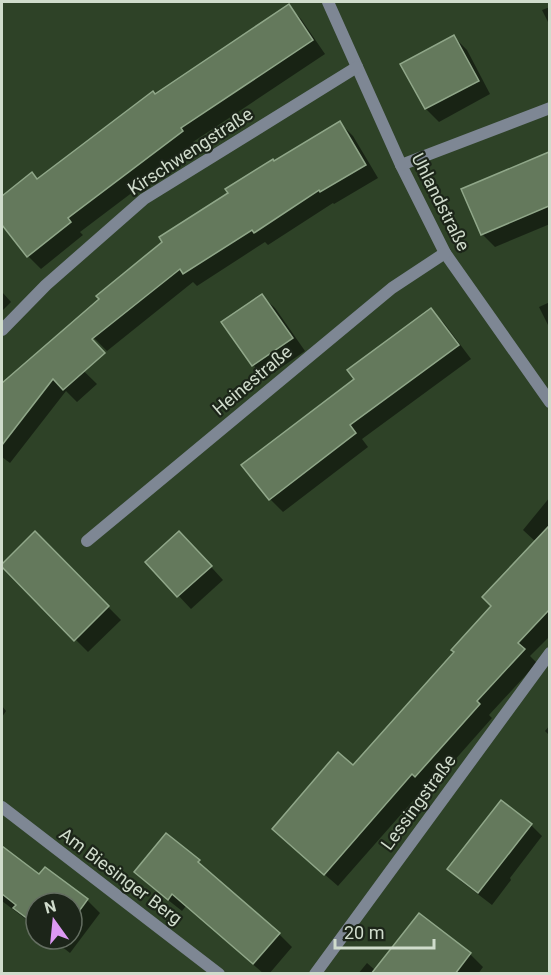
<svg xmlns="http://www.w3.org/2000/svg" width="551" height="975" font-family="Roboto,sans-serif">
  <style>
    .shadow { fill: #0007 }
    .building { fill: #64795c; stroke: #90a789; stroke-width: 1.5 }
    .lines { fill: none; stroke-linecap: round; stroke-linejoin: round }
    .street { stroke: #7e8794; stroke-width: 12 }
    .labels { text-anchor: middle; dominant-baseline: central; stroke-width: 4.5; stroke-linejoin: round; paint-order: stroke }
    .street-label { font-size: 18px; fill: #d0dccc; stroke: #1c2519 }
  </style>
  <rect width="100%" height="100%" fill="#2e4227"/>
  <!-- shadow -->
  <g class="shadow">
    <polygon points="288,6 301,19 325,54 193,142 195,145 80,232 83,235 41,269 28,256 2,222 2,198 32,174 38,181 155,95"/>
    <polygon points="550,7 550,26 542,10"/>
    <polygon points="454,37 467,50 490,94 439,122 426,109"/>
    <polygon points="340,123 353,136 378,178 334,204 333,203 268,245 265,242 197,286 193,282 107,351 94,338 79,319 274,163"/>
    <polygon points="550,154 550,224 495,247 482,234 463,190"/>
    <polygon points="2,292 11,302 2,311"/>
    <polygon points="262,296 275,308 305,351 266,378 253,365"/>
    <polygon points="550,302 550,329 539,307"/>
    <polygon points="431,310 444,323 471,359 362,439 368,447 283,512 270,499 356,379"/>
    <polygon points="53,341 97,384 77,402 66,391 10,463 2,457 2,382 4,383"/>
    <polygon points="550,497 550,636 530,656 537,663 489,715 492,718 429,789 426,786 338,886 287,842 456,652 493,606 536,542 523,530"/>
    <polygon points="35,533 121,620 88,652 2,566"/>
    <polygon points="192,546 223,580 191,609 147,562"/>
    <polygon points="2,706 6,711 2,717"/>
    <polygon points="550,725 550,736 545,731"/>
    <polygon points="529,823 542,836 510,878 511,880 492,905 462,882 449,869"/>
    <polygon points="166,835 199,862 211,875 279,934 292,947 269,974 264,974 186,906 182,911 149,885 136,872"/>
    <polygon points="8,852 39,877 46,869 87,900 100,913 70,953 52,939 72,939 72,903 36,903 36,927 2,901 2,860"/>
    <polygon points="419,915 470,954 483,967 478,974 358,974 367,963 375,970"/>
  </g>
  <!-- building -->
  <g class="building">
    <polygon points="289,4 313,40 181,128 183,131 68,218 71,222 27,257 2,225 2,196 32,172 37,179 153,91 155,94"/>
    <polygon points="454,35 479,81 425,109 400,64"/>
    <polygon points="340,121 366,165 320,192 319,190 254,233 252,230 183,274 180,269 92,339 105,353 63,390 53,379 2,445 2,383 99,299 96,296 162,242 159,237 228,193 225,189 273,159 274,161"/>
    <polygon points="549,152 549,206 481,235 461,189"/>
    <polygon points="262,294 293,338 252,366 221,322"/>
    <polygon points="431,308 459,345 350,425 356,433 269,500 241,465 354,379 347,370"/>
    <polygon points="549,526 549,610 518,643 525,649 477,701 480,704 415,777 412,774 324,875 272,829 338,752 353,765 454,652 451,650 491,606 482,597"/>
    <polygon points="35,531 109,606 74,641 2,567 2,564"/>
    <polygon points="179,531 212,566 177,597 145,562"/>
    <polygon points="501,800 532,824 478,893 447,869"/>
    <polygon points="166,833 200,860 198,862 280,933 253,964 172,894 168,900 134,872"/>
    <polygon points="2,846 39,874 45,867 88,899 72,921 72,903 36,903 36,925 13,908 16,905 2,894"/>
    <polygon points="419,913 471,953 455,974 371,974"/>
  </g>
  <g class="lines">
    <!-- street -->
    <g class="street">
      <polyline points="328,2 401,165 445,253 550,402"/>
      <polyline points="401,165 550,108"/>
      <polyline points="2,330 46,285 144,199 357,67"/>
      <polyline points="87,541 392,288 445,253"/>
      <polyline points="2,807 219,974"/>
      <polyline points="315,974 550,653"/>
    </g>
  </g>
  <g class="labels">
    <!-- street labels -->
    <g class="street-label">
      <text transform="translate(190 151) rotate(-33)">Kirschwengstraße</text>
      <text transform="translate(441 202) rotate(63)">Uhlandstraße</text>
      <text transform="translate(252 380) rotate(-40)">Heinestraße</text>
      <text transform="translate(418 802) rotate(-54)">Lessingstraße</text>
      <text transform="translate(121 876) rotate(37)">Am Biesinger Berg</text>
    </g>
  </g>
  <!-- border -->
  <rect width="551" height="975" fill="none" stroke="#d0dccc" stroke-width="6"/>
  <!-- north arrow -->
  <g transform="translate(54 921) rotate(345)"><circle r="28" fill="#1c2519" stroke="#646e61" stroke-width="1.5"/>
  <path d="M0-4.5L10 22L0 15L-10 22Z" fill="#dd99f3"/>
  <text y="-9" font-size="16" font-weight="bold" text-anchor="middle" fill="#d0dccc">N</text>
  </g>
  <!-- scale -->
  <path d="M335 939v9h99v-9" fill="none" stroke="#d0dccc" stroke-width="3"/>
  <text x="344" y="939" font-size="18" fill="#d0dccc" stroke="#1c2519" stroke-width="4.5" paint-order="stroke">20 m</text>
</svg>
